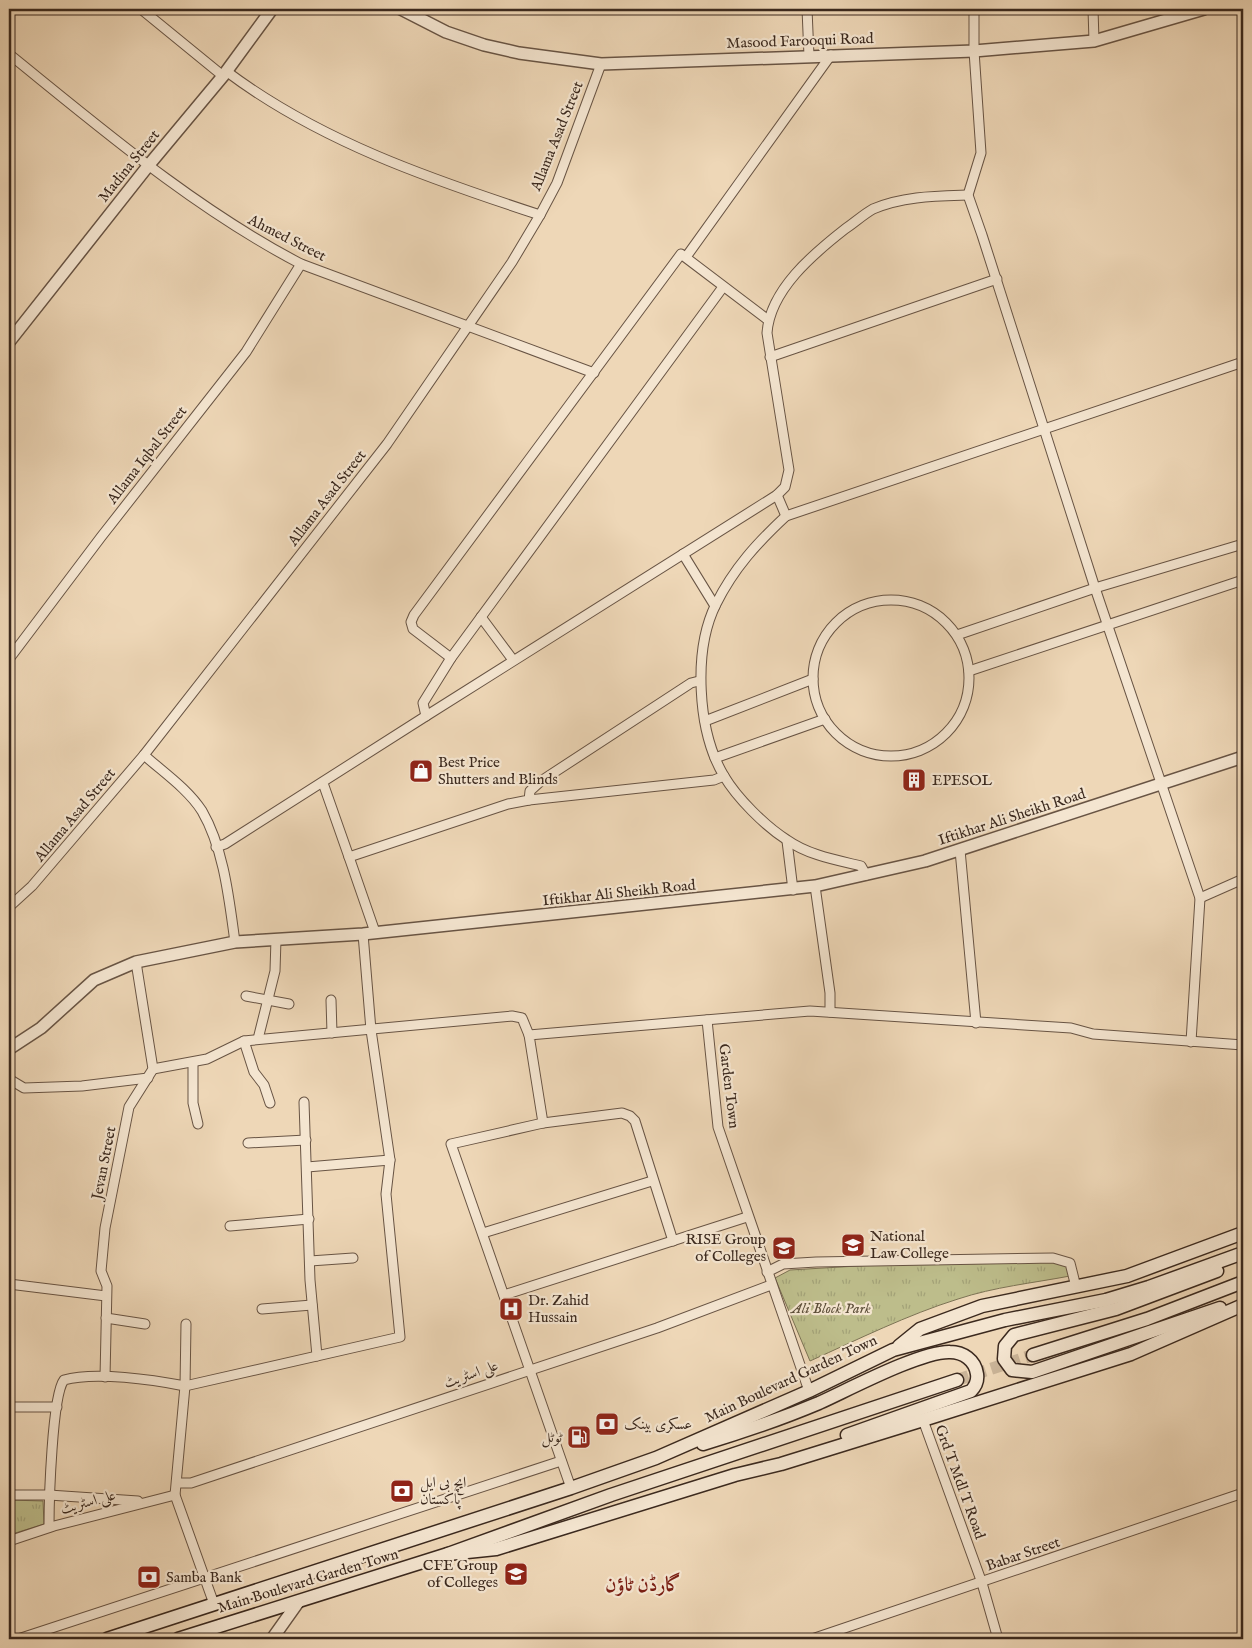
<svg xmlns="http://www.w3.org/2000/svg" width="1252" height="1648" font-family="'IM FELL English',Amiri,serif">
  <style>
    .park { fill: url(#park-tufts); stroke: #7c7354 }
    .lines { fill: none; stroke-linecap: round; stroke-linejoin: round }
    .secondary-tunnel { stroke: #cab498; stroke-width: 12; stroke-dasharray: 12 6; stroke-linecap: butt }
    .minor-casing { stroke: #685444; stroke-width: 11 }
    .tertiary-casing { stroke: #685444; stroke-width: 14 }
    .secondary-casing { stroke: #3b291e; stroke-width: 15 }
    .minor { stroke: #f4e5d0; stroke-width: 9 }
    .tertiary { stroke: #f4e5d0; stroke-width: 11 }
    .secondary { stroke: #f4e5d0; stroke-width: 12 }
    .labels { text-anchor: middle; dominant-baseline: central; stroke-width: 4.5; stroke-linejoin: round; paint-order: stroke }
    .street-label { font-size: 15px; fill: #3b291e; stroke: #f4e5d0 }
    .poi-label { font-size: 15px; fill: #3b291e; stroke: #f4e5d0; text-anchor: start }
    .park-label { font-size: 15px; font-style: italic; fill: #5c4e39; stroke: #f4e5d0 }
    .district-label { font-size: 20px; font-weight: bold; fill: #7a1f14; stroke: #f4e5d0 }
  </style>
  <defs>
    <pattern id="park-tufts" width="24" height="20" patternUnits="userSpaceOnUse" patternTransform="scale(1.25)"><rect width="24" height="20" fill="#bdbd8b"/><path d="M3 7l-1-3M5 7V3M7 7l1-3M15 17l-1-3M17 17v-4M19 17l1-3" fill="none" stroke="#a3a278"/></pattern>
  </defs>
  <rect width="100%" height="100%" fill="#eed7b7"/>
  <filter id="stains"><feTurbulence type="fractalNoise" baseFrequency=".004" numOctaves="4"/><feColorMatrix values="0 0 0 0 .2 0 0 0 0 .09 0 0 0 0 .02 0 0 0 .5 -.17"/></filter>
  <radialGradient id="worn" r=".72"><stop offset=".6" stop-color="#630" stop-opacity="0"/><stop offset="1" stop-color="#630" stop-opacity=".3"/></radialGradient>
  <!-- park -->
  <g class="park">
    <path d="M1060 1262 1068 1268 1070 1276C1033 1283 994 1287 958 1299 907 1315 859 1339 810 1361L775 1278 790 1270 908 1263Z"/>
    <polygon points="9,1500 43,1501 44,1524 9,1535"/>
  </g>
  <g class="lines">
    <!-- secondary-tunnel -->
    <polyline class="secondary-tunnel" points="957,1380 1033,1355"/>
    <!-- minor casing -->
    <g class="minor-casing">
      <g id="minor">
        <polyline points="141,9 223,76"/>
        <polyline points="807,9 809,56"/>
        <polyline points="974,9 974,51 981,153 968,195 982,235 1095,588 1200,898 1191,1042"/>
        <polyline points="1093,9 1094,41"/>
        <path d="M9 54C103 130 194 208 301 264L594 373"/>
        <path d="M226 71C319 141 430 179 540 215"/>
        <polyline points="686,257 831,55"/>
        <polyline points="770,357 997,279"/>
        <polyline points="777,495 786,516"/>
        <polyline points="683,554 715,606"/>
        <circle cx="891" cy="678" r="78"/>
        <polyline points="481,617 513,660"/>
        <polyline points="957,635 1095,588 1243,544"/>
        <polyline points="451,658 413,629 411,622 414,615 681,254 768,320"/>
        <polyline points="9,659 101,537 246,352 301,264"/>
        <polyline points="969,671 1243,580"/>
        <path d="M426 716 777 495 785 487 789 470 767 333C770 290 813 254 845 229 854 223 864 214 873 209 903 196 937 196 968 195"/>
        <polyline points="705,721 813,679"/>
        <path d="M144 755C163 772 188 789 202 811 224 849 229 899 235 942"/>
        <polyline points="715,758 825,719"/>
        <polyline points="323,783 349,857 508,804 529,800 530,791 541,781 691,683 699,681"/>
        <polyline points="529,800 714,780 724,776"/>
        <polyline points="787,841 793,890"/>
        <polyline points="216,847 225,844 426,716 423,703 451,658 723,287"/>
        <polyline points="960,850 976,1023"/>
        <polyline points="349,857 375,932"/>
        <path d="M866 875 861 866C836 860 808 855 787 840 765 826 737 798 724 776 697 731 693 650 716 604 734 568 757 543 786 516L1243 362"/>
        <polyline points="815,886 830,993 830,1012"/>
        <polyline points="1200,898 1243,879"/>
        <polyline points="9,907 32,886 144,755 387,444 512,262 540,215 557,183 601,64"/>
        <polyline points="246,996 289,1004"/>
        <polyline points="331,1000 332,1033"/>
        <polyline points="707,1020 718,1127 809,1391"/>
        <polyline points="258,1039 275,971 276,939"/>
        <polyline points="244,1041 254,1072 264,1085 270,1103"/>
        <polyline points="193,1063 193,1103 198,1124"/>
        <polyline points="153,1069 207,1059 244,1041 512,1016 522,1018 529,1035"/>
        <polyline points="9,1079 24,1088 82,1086 148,1078"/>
        <polyline points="304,1102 310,1280 317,1356"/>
        <polyline points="543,1123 529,1035 810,1011 1071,1028 1093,1034 1243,1045"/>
        <polyline points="248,1143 306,1140"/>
        <polyline points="307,1167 390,1160"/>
        <polyline points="230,1226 309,1219"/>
        <polyline points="483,1233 652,1181"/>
        <polyline points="310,1261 353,1258"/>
        <polyline points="767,1272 783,1264 816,1262 1053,1258 1070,1263 1076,1287"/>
        <polyline points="9,1284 106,1296"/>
        <polyline points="504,1295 747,1217"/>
        <polyline points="262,1309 312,1305"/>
        <polyline points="106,1318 145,1324"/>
        <polyline points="186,1324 185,1386 175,1495 214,1604"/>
        <polyline points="105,1377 107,1286 101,1271 105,1228 129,1107 153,1069 136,962"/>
        <polyline points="11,1407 57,1407"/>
        <polyline points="923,1420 982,1583 998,1639"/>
        <polyline points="178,1483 191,1483 657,1328 771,1285"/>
        <polyline points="571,1488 451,1144 543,1123 622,1113 630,1116 635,1121 673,1241"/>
        <polyline points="9,1495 49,1495 138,1501"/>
        <path d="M49 1527C49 1502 52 1395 64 1380 95 1371 154 1380 185 1386L400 1337 386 1194 390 1160 371 1030 363 934"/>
        <polyline points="9,1541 54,1526 175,1495"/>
        <polyline points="18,1639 561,1461"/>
        <polyline points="812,1639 1243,1493"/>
      </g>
    </g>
    <!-- tertiary casing -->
    <g class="tertiary-casing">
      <g id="tertiary">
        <polyline points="401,9 446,32 484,45 519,53 601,64 974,51 1094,41 1204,9"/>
        <polyline points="9,342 148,166 223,76 272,9"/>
        <polyline points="9,1049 41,1028 94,980 136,962 235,942 363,934 815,886 925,861 1243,757"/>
        <polyline points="272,1639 299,1601"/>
      </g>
    </g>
    <!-- secondary casing -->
    <g class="secondary-casing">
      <g id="secondary">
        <polyline points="1217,1271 1116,1309 1014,1335 1005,1346 1004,1359 1012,1370 1032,1372 1220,1308"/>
        <polyline points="899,1346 920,1329 982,1306 1127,1276 1243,1233"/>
        <polyline points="1033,1355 1147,1319 1243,1282"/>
        <path d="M703 1444C743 1432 781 1419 819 1403 848 1390 921 1351 950 1352 963 1352 975 1360 977 1374 978 1381 976 1386 971 1391L847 1435"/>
        <polyline points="448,1554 496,1549 735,1475 781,1464 923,1420 1131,1354 1243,1305"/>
        <polyline points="107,1639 571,1488 656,1458 809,1391 893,1350 1005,1320 1106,1300 1149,1287 1243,1253"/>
        <polyline points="178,1639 448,1554 611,1495 957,1380"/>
      </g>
    </g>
    <!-- minor -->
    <use href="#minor" class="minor"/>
    <!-- tertiary -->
    <use href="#tertiary" class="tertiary"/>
    <!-- secondary -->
    <use href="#secondary" class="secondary"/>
  </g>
  <!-- icons -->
  <defs>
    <g id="shop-square" transform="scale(1.25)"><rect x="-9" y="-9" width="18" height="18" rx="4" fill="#8f2418" stroke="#f4e5d0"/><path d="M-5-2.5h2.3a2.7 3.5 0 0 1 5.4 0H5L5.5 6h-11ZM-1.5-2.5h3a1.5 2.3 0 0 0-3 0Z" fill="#fff"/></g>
    <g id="building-square" transform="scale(1.25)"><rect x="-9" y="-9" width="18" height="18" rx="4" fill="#8f2418" stroke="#f4e5d0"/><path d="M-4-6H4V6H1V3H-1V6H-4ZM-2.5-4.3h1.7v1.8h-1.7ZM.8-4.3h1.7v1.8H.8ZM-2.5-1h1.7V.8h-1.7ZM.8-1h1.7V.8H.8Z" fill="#fff"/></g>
    <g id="university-square" transform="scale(1.25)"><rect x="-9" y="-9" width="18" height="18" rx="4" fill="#8f2418" stroke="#f4e5d0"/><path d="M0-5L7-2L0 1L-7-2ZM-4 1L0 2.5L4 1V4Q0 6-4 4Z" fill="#fff"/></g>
    <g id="hospital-square" transform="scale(1.25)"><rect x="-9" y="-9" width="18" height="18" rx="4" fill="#8f2418" stroke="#f4e5d0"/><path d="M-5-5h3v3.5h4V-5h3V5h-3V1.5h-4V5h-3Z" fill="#fff"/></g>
    <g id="bank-square" transform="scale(1.25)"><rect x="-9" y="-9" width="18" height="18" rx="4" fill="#8f2418" stroke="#f4e5d0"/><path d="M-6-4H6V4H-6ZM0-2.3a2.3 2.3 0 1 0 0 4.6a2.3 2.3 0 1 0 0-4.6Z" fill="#fff"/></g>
    <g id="fuel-square" transform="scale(1.25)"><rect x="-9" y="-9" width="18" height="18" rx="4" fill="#8f2418" stroke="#f4e5d0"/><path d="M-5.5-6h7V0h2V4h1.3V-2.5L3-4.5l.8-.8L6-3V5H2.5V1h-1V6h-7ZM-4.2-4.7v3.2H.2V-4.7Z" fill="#fff"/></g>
  </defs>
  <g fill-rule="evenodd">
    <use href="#shop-square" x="421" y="771"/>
    <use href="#building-square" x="914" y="780"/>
    <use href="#university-square" x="853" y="1245"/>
    <use href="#university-square" x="784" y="1248"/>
    <use href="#hospital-square" x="511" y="1309"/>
    <use href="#bank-square" x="607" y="1424"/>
    <use href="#fuel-square" x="579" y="1437"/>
    <use href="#bank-square" x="402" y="1491"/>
    <use href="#university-square" x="516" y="1574"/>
    <use href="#bank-square" x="149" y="1577"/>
  </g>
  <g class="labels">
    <!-- street labels -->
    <g class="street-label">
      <text transform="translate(800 41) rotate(-2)">Masood Farooqui Road</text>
      <text transform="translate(557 136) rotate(-68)">Allama Asad Street</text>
      <text transform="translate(129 166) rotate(-51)">Madina Street</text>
      <text transform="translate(287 238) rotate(27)">Ahmed Street</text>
      <text transform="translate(147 455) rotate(-52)">Allama Iqbal Street</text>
      <text transform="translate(327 498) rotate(-52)">Allama Asad Street</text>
      <text transform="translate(75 815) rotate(-50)">Allama Asad Street</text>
      <text transform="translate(1012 817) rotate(-18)">Iftikhar Ali Sheikh Road</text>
      <text transform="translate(619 893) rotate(-6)">Iftikhar Ali Sheikh Road</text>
      <text transform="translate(729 1086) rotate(83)">Garden Town</text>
      <text transform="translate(104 1163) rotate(-79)">Jevan Street</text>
      <text transform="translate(471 1374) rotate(-19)">علی اسٹریٹ</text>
      <text transform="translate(791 1379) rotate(-25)">Main Boulevard Garden Town</text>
      <text transform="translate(960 1482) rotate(70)">Grd T Mdl T Road</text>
      <text transform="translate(88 1502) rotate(-15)">علی اسٹریٹ</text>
      <text transform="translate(1023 1554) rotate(-19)">Babar Street</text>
      <text transform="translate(308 1581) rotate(-17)">Main Boulevard Garden Town</text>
    </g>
    <!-- poi labels -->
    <g class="poi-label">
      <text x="438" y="762">Best Price<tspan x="438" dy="17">Shutters and Blinds</tspan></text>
      <text x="932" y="780">EPESOL</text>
      <text x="870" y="1236">National<tspan x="870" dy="17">Law College</tspan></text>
      <text x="766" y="1239" text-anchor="end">RISE Group<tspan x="766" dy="17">of Colleges</tspan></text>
      <text x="528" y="1300">Dr. Zahid<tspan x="528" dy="17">Hussain</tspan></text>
      <text x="624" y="1424">عسکری بینک</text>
      <text x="562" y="1437" text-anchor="end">ٹوٹل</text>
      <text x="420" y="1482">ایچ بی ایل<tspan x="420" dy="17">پاکستان</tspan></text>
      <text x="498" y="1565" text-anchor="end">CFE Group<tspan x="498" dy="17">of Colleges</tspan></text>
      <text x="166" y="1577">Samba Bank</text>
    </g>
    <!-- park labels -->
    <g class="park-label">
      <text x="831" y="1308">Ali Block Park</text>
    </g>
    <!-- district labels -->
    <g class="district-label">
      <text x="643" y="1585">گارڈن ٹاؤن</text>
    </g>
  </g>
  <!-- margin -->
  <rect width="1252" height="1648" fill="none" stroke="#eed7b7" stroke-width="30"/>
  <rect x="10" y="10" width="1232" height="1628" fill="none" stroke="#3b291e" stroke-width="2.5"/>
  <rect x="15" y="15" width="1222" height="1618" fill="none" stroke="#3b291e"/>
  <rect width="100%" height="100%" filter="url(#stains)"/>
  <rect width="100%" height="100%" fill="url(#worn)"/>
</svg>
